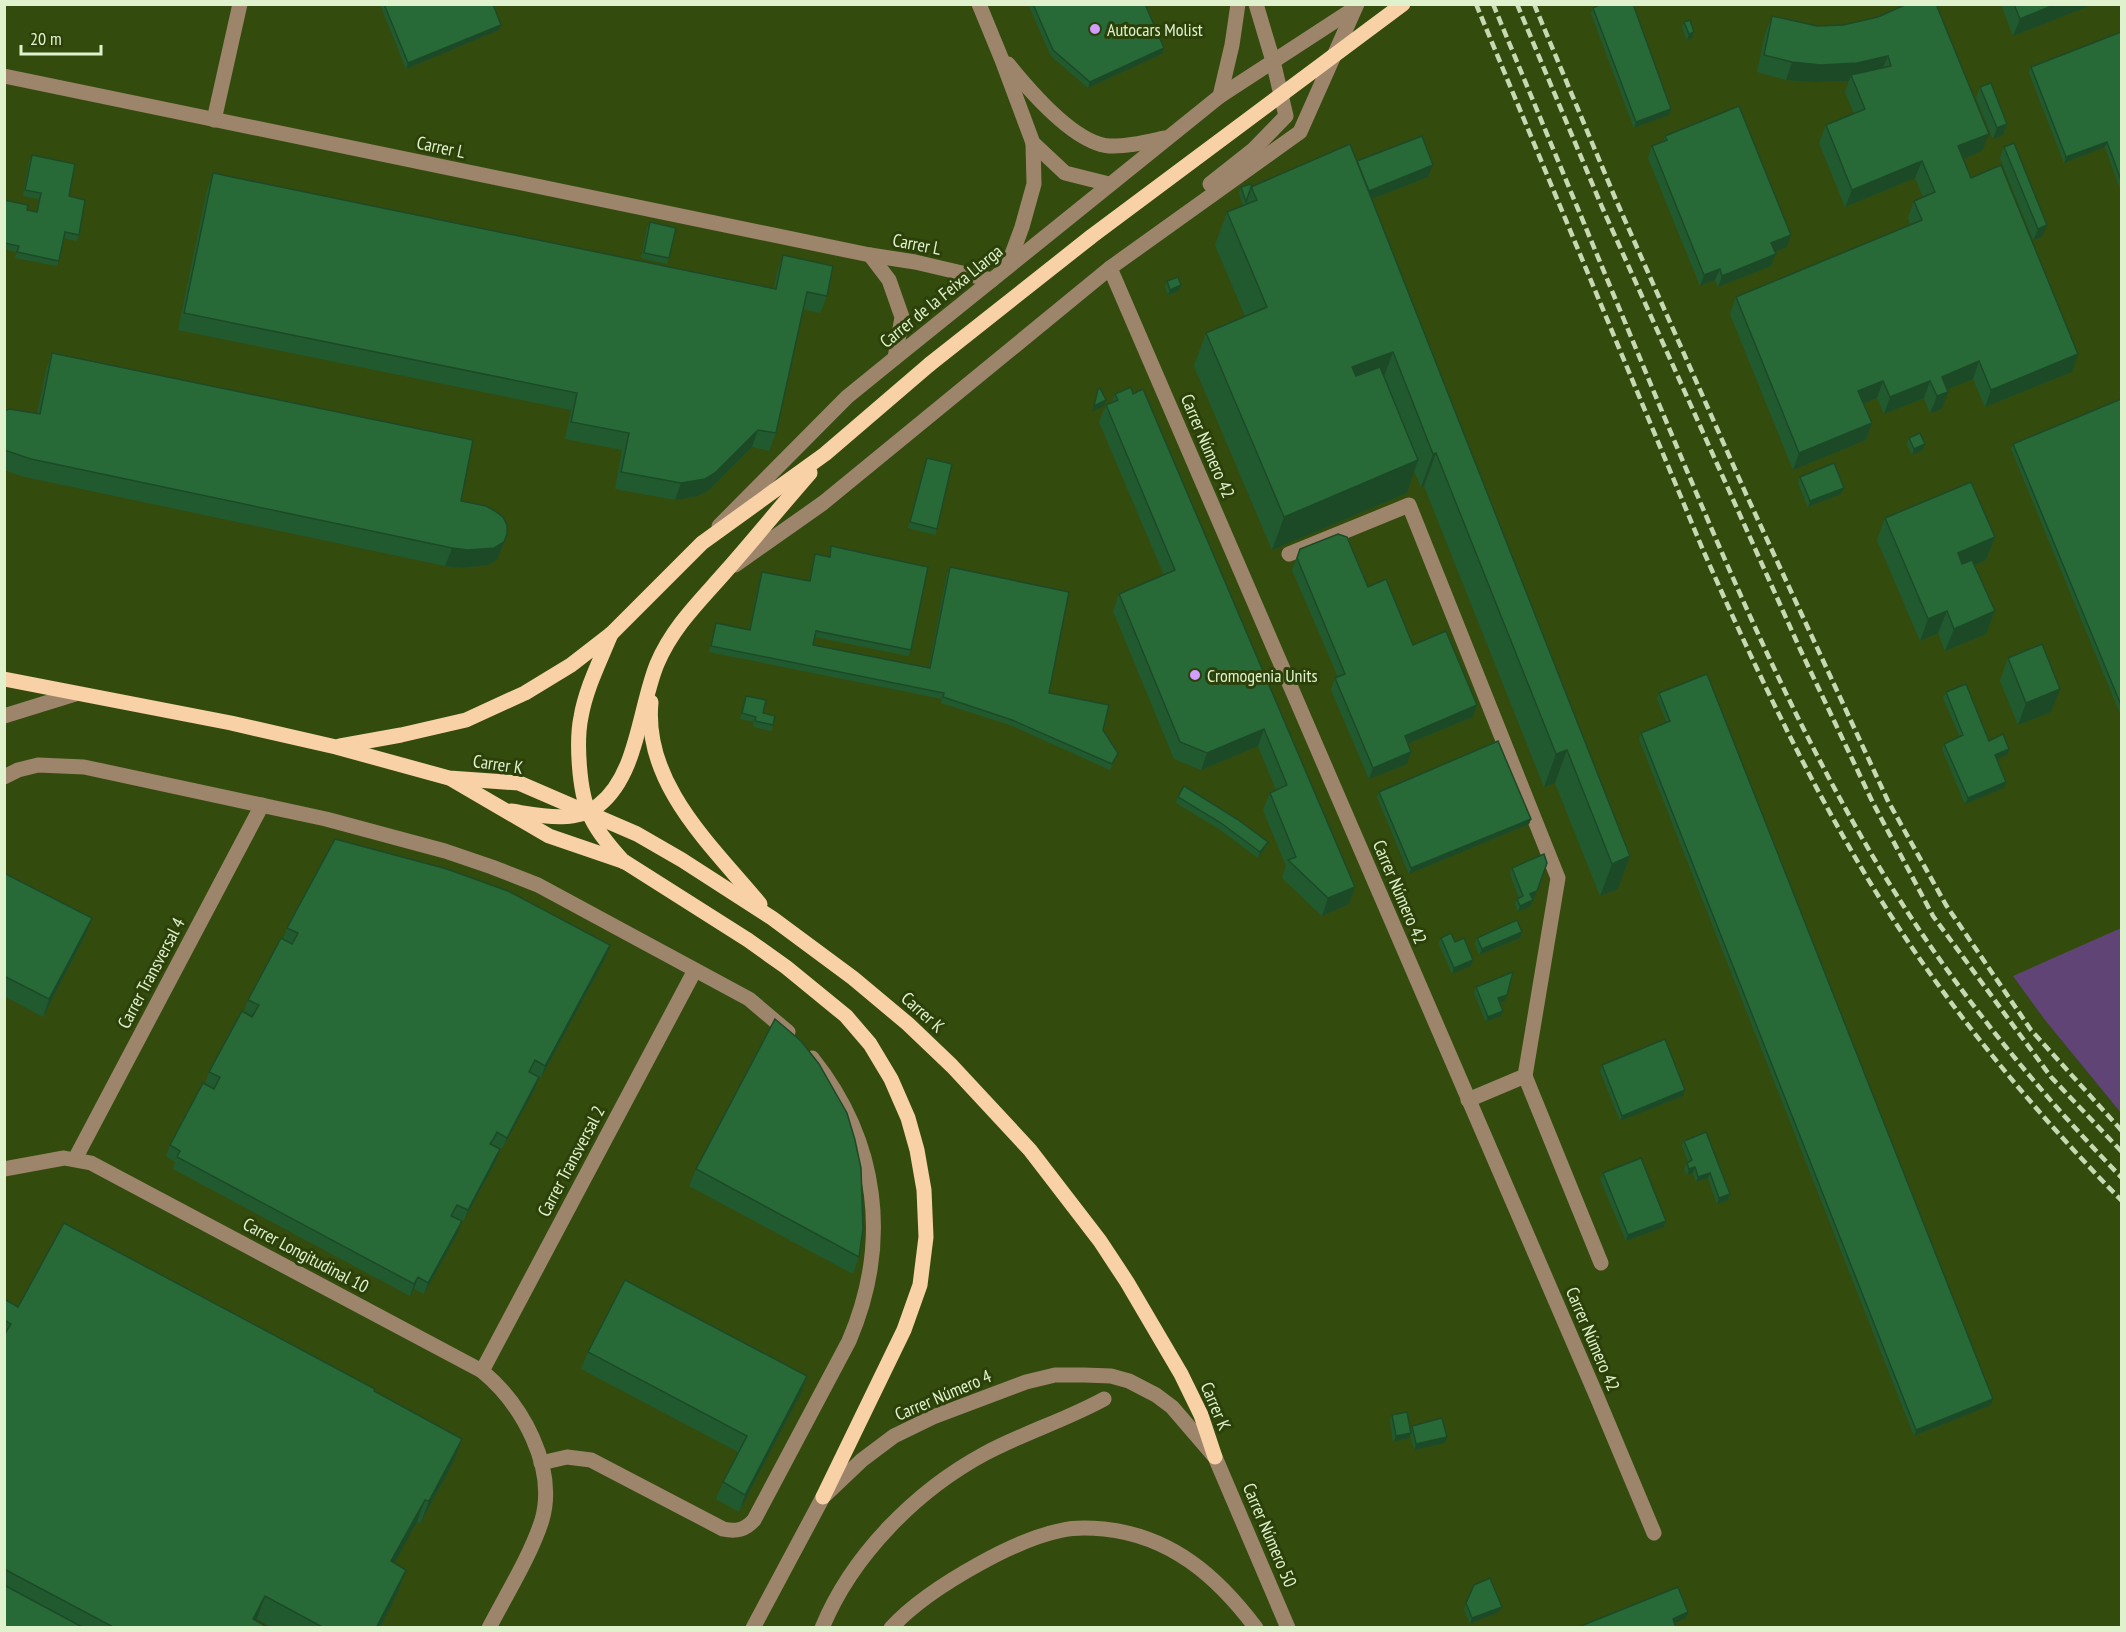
<svg xmlns="http://www.w3.org/2000/svg" width="2126" height="1632" font-family="'PT Sans Narrow',sans-serif">
  <style>
    .built { fill: #344b0e }
    .green { fill: #5f4475 }
    .lines { fill: none; stroke-linecap: round; stroke-linejoin: round }
    .minor { stroke: #9c856b; stroke-width: 15 }
    .major { stroke: #f8d1a7; stroke-width: 15 }
    .rail { stroke: #c7d9b2; stroke-width: 4.5; stroke-dasharray: 9 4.5; stroke-linecap: butt }
    .major-bridge { stroke: #f8d1a7; stroke-width: 15 }
    .wall { fill: #225a30 }
    .shaded-wall { fill: #1c4a27 }
    .building { fill: #286938; stroke: #1c4a27; stroke-width: 1.5 }
    .poi-dot { fill: #d29dfd; stroke: #2c410a; stroke-width: 2 }
    .labels { text-anchor: middle; dominant-baseline: central; stroke-width: 6; stroke-linejoin: round; paint-order: stroke }
    .poi-label { font-size: 18px; fill: #e0f2cd; stroke: #2c410a; text-anchor: start }
    .street-label { font-size: 18px; fill: #e0f2cd; stroke: #2c410a }
  </style>
  <rect width="100%" height="100%" fill="#2c410a"/>
  <!-- built -->
  <polygon class="built" points="5,5 2121,5 2121,1627 5,1628"/>
  <!-- green -->
  <polygon class="green" points="2121,928 2121,1113 2045,1020 2013,976"/>
  <g class="lines">
    <!-- minor -->
    <g class="minor">
      <polyline points="979,4 1002,60 1033,143 1065,173 1109,184"/>
      <path d="M1008 64C1029 90 1074 143 1109 146 1127 147 1146 142 1164 138"/>
      <polyline points="4,76 870,255 915,262 992,280"/>
      <polyline points="1220,96 1232,45 1238,4"/>
      <polyline points="214,120 240,4"/>
      <polyline points="1210,184 1253,150 1286,116 1273,61 1256,4"/>
      <polyline points="870,255 889,280 902,317 895,358"/>
      <polyline points="1008,265 1022,227 1034,184 1033,143"/>
      <polyline points="1110,268 1597,1397 1654,1533"/>
      <polyline points="719,526 847,397 895,358 1220,96 1355,8"/>
      <polyline points="1289,554 1409,505 1558,878 1525,1076 1468,1100"/>
      <polyline points="735,565 823,503 1110,268 1300,132 1357,4"/>
      <polyline points="4,716 75,694"/>
      <polyline points="4,777 18,770 38,765 84,767 326,819 445,851 492,867 538,885 749,999 788,1032"/>
      <polyline points="1525,1076 1601,1263"/>
      <polyline points="75,1159 262,805"/>
      <path d="M4 1169 64 1158 91 1163 482 1371C522 1404 557 1467 542 1520 531 1555 506 1595 489 1628"/>
      <polyline points="482,1371 695,970"/>
      <path d="M541 1463 567 1457 591 1460 723 1529C736 1532 745 1530 754 1520L849 1341C891 1243 879 1142 812 1058"/>
      <polyline points="753,1628 823,1497 862,1460 894,1436 933,1417 1026,1382 1055,1375 1084,1375 1111,1376 1129,1381 1156,1395 1172,1407 1215,1457 1288,1628"/>
      <path d="M822 1628C852 1555 916 1491 984 1454 1023 1433 1066 1420 1104 1399"/>
      <path d="M891 1628C914 1603 950 1580 979 1564 1006 1549 1033 1536 1063 1530 1076 1527 1092 1528 1104 1529 1171 1536 1217 1576 1256 1628"/>
    </g>
    <!-- major -->
    <g class="major">
      <path d="M611 634C600 661 586 688 581 717 576 741 579 790 589 813 596 831 611 848 624 862"/>
      <polyline points="4,679 231,723 336,747 449,778 519,783 637,834 682,860 772,918 853,978 908,1024 952,1066 1030,1150 1100,1241 1127,1282 1181,1374 1201,1415 1215,1457"/>
      <path d="M651 702C643 784 712 846 760 904"/>
      <polyline points="340,746 401,735 466,720 525,693 571,665 611,634 702,543 825,454 930,364"/>
      <polyline points="453,780 549,836 625,862 748,940 786,967 846,1016 870,1044 891,1079 908,1118 917,1150 924,1190 926,1237 920,1285 904,1330 823,1497"/>
      <path d="M511 811C538 815 575 824 599 805 638 774 639 708 657 664 673 626 701 600 727 570 755 538 782 505 810 473"/>
    </g>
    <!-- rail -->
    <g class="rail">
      <path d="M1476 4 1703 550C1752 661 1803 770 1865 874 1936 993 2025 1102 2122 1201"/>
      <path d="M1493 4C1549 139 1605 274 1661 409 1726 564 1791 720 1878 865 1946 978 2030 1083 2122 1178"/>
      <polyline points="1517,4 1602,207 1800,649 1873,803 1933,916 2051,1077 2122,1152"/>
      <polyline points="1534,4 1616,200 1746,494 1888,801 1946,905 2031,1030 2122,1131"/>
    </g>
    <!-- major-bridge -->
    <polyline class="major-bridge" points="930,364 1092,236 1403,4"/>
  </g>
  <!-- wall -->
  <g class="wall">
    <polygon points="380,4 493,4 501,25 499,30 406,69"/>
    <polygon points="1028,4 1145,4 1162,54 1088,88 1051,56"/>
    <polygon points="2001,4 2094,4 2013,36"/>
    <polygon points="1593,8 1669,115 1634,128 1591,13"/>
    <polygon points="1772,16 1817,26 1843,25 1878,17 1982,151 1963,159 1971,178 2072,372 1985,407 1973,379 1947,389 1942,409 1930,413 1924,398 1884,414 1877,398 1864,403 1872,423 1866,440 1793,470 1730,314 1736,297 1911,225 1908,218 1914,201 1923,197 1915,178 1845,207 1819,143 1826,125 1854,114 1845,92 1849,81 1814,82 1786,80 1757,72 1765,34"/>
    <polygon points="1684,22 1692,38 1687,40 1682,28"/>
    <polygon points="2121,32 2121,192 2105,147 2064,163 2029,73 2031,67"/>
    <polygon points="1980,87 2007,124 2003,135 1993,139 1976,98"/>
    <polygon points="1665,136 1791,235 1787,247 1774,252 1776,254 1771,266 1718,287 1715,280 1700,286 1648,158 1652,146 1663,142"/>
    <polygon points="2004,147 2042,237 2033,240 2000,158"/>
    <polygon points="32,155 69,196 79,235 76,241 64,238 57,266 15,258 17,252 4,249 4,200 27,210 36,212 39,199 23,196 29,161"/>
    <polygon points="1357,161 1428,177 1372,199 1630,856 1618,889 1600,896 1555,783 1544,787 1424,486 1421,487 1414,471 1407,493 1272,550 1194,366 1206,333 1245,316 1215,245 1227,212 1243,206 1239,192 1241,187 1252,187"/>
    <polygon points="213,173 774,288 777,272 783,255 827,296 820,313 803,309 776,433 769,451 752,447 709,490 698,496 675,500 615,489 622,450 565,439 571,410 178,330 207,190"/>
    <polygon points="650,222 669,258 667,264 641,258 647,228"/>
    <polygon points="1167,281 1181,285 1179,291 1168,295 1165,287"/>
    <polygon points="52,353 461,501 507,534 497,560 488,565 462,568 445,566 25,477 4,470 4,411 37,414 46,371"/>
    <polygon points="1115,394 1355,887 1349,904 1322,916 1282,878 1286,866 1263,810 1270,793 1276,790 1258,746 1201,770 1174,759 1113,611 1119,594 1164,575 1099,422 1106,405 1112,402"/>
    <polygon points="2121,399 2121,716 2011,449 2013,444"/>
    <polygon points="1909,438 1925,444 1923,450 1912,455 1907,444"/>
    <polygon points="927,458 937,529 935,535 908,528"/>
    <polygon points="1800,477 1844,488 1841,494 1808,507 1798,483"/>
    <polygon points="1885,518 1995,537 1986,560 1975,565 1995,611 1986,634 1945,651 1938,633 1920,641 1877,540"/>
    <polygon points="831,546 911,650 908,656 815,637 813,645 929,667 947,573 950,567 1049,693 1103,730 1116,758 1110,770 1010,725 941,703 942,699 709,652 716,623 749,630 760,578 762,572 809,581 813,560 815,554 829,556"/>
    <polygon points="1300,549 1368,587 1413,645 1477,705 1473,717 1408,744 1407,764 1369,779 1331,690 1335,678 1338,677 1292,570"/>
    <polygon points="2008,658 2051,712 2018,725 2000,681"/>
    <polygon points="1946,692 1989,741 2007,755 1997,759 2004,788 1965,804 1942,749 1944,744 1960,737 1943,698"/>
    <polygon points="1659,693 1991,1405 1914,1436 1639,739 1641,733 1667,723 1657,699"/>
    <polygon points="746,696 773,725 771,731 753,727 754,722 740,719"/>
    <polygon points="1379,792 1531,819 1529,824 1409,874 1377,797"/>
    <polygon points="1178,797 1268,842 1265,848 1258,858 1219,829 1176,803"/>
    <polygon points="1547,863 1535,897 1532,898 1533,900 1531,906 1518,912 1515,905 1517,899 1519,898 1510,874 1512,868"/>
    <polygon points="4,873 85,936 43,1017 4,996"/>
    <polygon points="287,928 606,957 541,1078 531,1072 539,1077 535,1089 502,1149 492,1144 492,1145 496,1161 463,1222 453,1216 458,1233 424,1294 414,1289 410,1296 173,1169 175,1162 166,1156 170,1145 205,1084 209,1072 253,1016 244,1011 248,1000 283,939"/>
    <polygon points="1522,932 1520,938 1479,955 1475,944 1477,938"/>
    <polygon points="1441,938 1455,942 1473,960 1471,966 1452,974 1439,944"/>
    <polygon points="1476,987 1507,995 1505,1001 1500,1003 1503,1011 1501,1016 1486,1022 1474,993"/>
    <polygon points="1602,1065 1683,1096 1620,1121 1600,1071"/>
    <polygon points="1684,1141 1730,1194 1728,1200 1717,1204 1708,1178 1696,1182 1693,1173 1687,1175 1684,1168 1687,1163 1688,1162 1682,1146"/>
    <polygon points="696,1169 859,1257 853,1274 689,1186"/>
    <polygon points="1603,1173 1666,1221 1664,1227 1626,1241 1600,1179"/>
    <polygon points="4,1303 374,1391 454,1461 420,1524 417,1522 394,1563 406,1570 398,1592 380,1628 273,1628 257,1619 256,1620 269,1628 4,1628"/>
    <polygon points="588,1352 801,1393 739,1512 716,1499 723,1482 738,1452 581,1369"/>
    <polygon points="1392,1415 1410,1430 1412,1426 1445,1443 1414,1450 1410,1434 1409,1438 1393,1442 1390,1421"/>
    <polygon points="1474,1585 1499,1612 1470,1624 1464,1609"/>
  </g>
  <!-- shaded-wall -->
  <g class="shaded-wall">
    <polygon points="2056,4 2094,4 2013,36 2020,19"/>
    <polygon points="501,25 499,30 406,69 408,63"/>
    <polygon points="1694,32 1692,38 1687,40 1689,34"/>
    <polygon points="1164,48 1162,54 1088,88 1090,82"/>
    <polygon points="1888,56 1881,73 1851,75 1849,81 1814,82 1786,80 1792,62"/>
    <polygon points="1671,109 1669,115 1634,128 1636,122"/>
    <polygon points="2007,124 2003,135 1993,139 1997,128"/>
    <polygon points="1989,134 1982,151 1951,164 1958,146"/>
    <polygon points="2107,142 2105,147 2064,163 2066,157"/>
    <polygon points="1922,161 1915,178 1845,207 1852,190"/>
    <polygon points="1433,165 1428,177 1354,206 1359,195"/>
    <polygon points="2047,225 2042,237 2033,240 2038,229"/>
    <polygon points="1791,235 1787,247 1767,255 1771,243"/>
    <polygon points="1776,254 1771,266 1718,287 1722,276"/>
    <polygon points="1720,269 1715,280 1700,286 1704,275"/>
    <polygon points="1181,285 1179,291 1168,295 1170,290"/>
    <polygon points="1393,352 1381,385 1340,400 1352,367"/>
    <polygon points="2078,354 2072,372 1985,407 1991,390"/>
    <polygon points="1979,361 1973,379 1936,394 1942,377"/>
    <polygon points="1883,381 1877,398 1852,408 1858,391"/>
    <polygon points="1930,381 1924,398 1884,414 1890,397"/>
    <polygon points="1948,392 1942,409 1930,413 1937,396"/>
    <polygon points="1106,400 1104,406 1092,412 1094,406"/>
    <polygon points="1872,423 1866,440 1793,470 1799,453"/>
    <polygon points="758,430 752,447 709,490 698,496 675,500 681,483"/>
    <polygon points="1925,444 1923,450 1912,455 1914,449"/>
    <polygon points="1436,453 1424,486 1421,487 1433,454"/>
    <polygon points="1418,460 1407,493 1272,550 1284,517"/>
    <polygon points="1844,488 1841,494 1808,507 1810,501"/>
    <polygon points="507,534 497,560 488,565 462,568 445,566 452,548"/>
    <polygon points="1995,537 1986,560 1949,576 1958,553"/>
    <polygon points="1947,611 1938,633 1920,641 1928,619"/>
    <polygon points="1995,611 1986,634 1945,651 1954,629"/>
    <polygon points="2060,689 2051,712 2018,725 2026,703"/>
    <polygon points="1477,705 1473,717 1400,747 1405,736"/>
    <polygon points="1264,729 1258,746 1201,770 1207,753"/>
    <polygon points="2009,749 2007,755 1993,761 1995,755"/>
    <polygon points="1567,750 1555,783 1544,787 1556,754"/>
    <polygon points="1411,752 1407,764 1369,779 1373,768"/>
    <polygon points="2006,782 2004,788 1965,804 1968,798"/>
    <polygon points="1531,819 1529,824 1409,874 1411,868"/>
    <polygon points="1268,842 1265,848 1258,858 1260,852"/>
    <polygon points="1630,856 1618,889 1600,896 1612,864"/>
    <polygon points="1355,887 1349,904 1322,916 1328,898"/>
    <polygon points="1537,891 1535,897 1528,900 1530,894"/>
    <polygon points="1533,900 1531,906 1518,912 1520,906"/>
    <polygon points="92,918 85,936 43,1017 49,999"/>
    <polygon points="1522,932 1520,938 1479,955 1482,949"/>
    <polygon points="610,945 606,957 541,1078 545,1066"/>
    <polygon points="1473,960 1471,966 1452,974 1454,968"/>
    <polygon points="1507,995 1505,1001 1496,1004 1498,998"/>
    <polygon points="1503,1011 1501,1016 1486,1022 1488,1017"/>
    <polygon points="539,1077 535,1089 502,1149 507,1138"/>
    <polygon points="1685,1090 1683,1096 1620,1121 1622,1116"/>
    <polygon points="500,1149 496,1161 463,1222 468,1210"/>
    <polygon points="1695,1167 1693,1173 1687,1175 1689,1169"/>
    <polygon points="1710,1173 1708,1178 1696,1182 1698,1177"/>
    <polygon points="1730,1194 1728,1200 1717,1204 1719,1198"/>
    <polygon points="462,1221 458,1233 424,1294 428,1283"/>
    <polygon points="1666,1221 1664,1227 1626,1241 1628,1235"/>
    <polygon points="418,1277 414,1289 410,1296 414,1284"/>
    <polygon points="807,1376 801,1393 739,1512 745,1495"/>
    <polygon points="1993,1399 1991,1405 1914,1436 1916,1430"/>
    <polygon points="1411,1433 1409,1438 1393,1442 1396,1436"/>
    <polygon points="1447,1437 1445,1443 1414,1450 1416,1444"/>
    <polygon points="462,1439 454,1461 420,1524 429,1501"/>
    <polygon points="425,1500 417,1522 383,1584 391,1561"/>
    <polygon points="406,1570 398,1592 380,1628 376,1628"/>
    <polygon points="265,1596 257,1619 252,1628 253,1619"/>
    <polygon points="1502,1607 1499,1612 1470,1624 1472,1618"/>
    <polygon points="1688,1612 1686,1618 1671,1625 1673,1619"/>
  </g>
  <!-- building -->
  <g class="building">
    <polygon points="384,4 493,4 501,25 408,63"/>
    <polygon points="1033,4 1145,4 1164,48 1090,82 1053,50"/>
    <polygon points="1601,4 1633,4 1671,109 1636,122 1593,8"/>
    <polygon points="1907,4 1936,4 1989,134 1958,146 1971,178 2001,165 2078,354 1991,390 1979,361 1942,377 1948,392 1937,396 1930,381 1890,397 1883,381 1858,391 1872,423 1799,453 1736,297 1922,220 1914,201 1935,192 1922,161 1852,190 1826,125 1865,109 1851,75 1891,66 1888,56 1857,63 1821,65 1792,62 1764,55 1772,16 1817,26 1843,25 1878,17"/>
    <polygon points="2014,4 2056,4 2020,19"/>
    <polygon points="1690,20 1694,32 1689,34 1684,22"/>
    <polygon points="2121,32 2121,180 2107,142 2066,157 2031,67"/>
    <polygon points="1991,83 2007,124 1997,128 1980,87"/>
    <polygon points="1739,106 1791,235 1771,243 1776,254 1722,276 1720,269 1704,275 1652,146 1667,140 1665,136"/>
    <polygon points="1422,136 1433,165 1369,191 1357,161"/>
    <polygon points="2014,143 2047,225 2038,229 2004,147"/>
    <polygon points="1350,144 1630,856 1612,864 1567,750 1556,754 1436,453 1433,454 1393,352 1352,367 1356,376 1380,367 1418,460 1284,517 1206,333 1267,307 1227,212 1257,200 1251,187"/>
    <polygon points="32,155 75,164 69,196 85,200 79,235 65,232 59,261 17,252 19,246 4,243 4,200 28,205 27,210 37,212 41,193 25,190"/>
    <polygon points="213,173 776,289 783,255 833,266 827,296 807,292 776,433 758,430 715,473 705,479 681,483 621,472 629,433 571,422 577,393 184,313"/>
    <polygon points="1251,184 1252,188 1251,187 1246,202 1241,187"/>
    <polygon points="650,222 676,228 669,258 644,253"/>
    <polygon points="1178,277 1181,285 1170,290 1167,281"/>
    <polygon points="52,353 473,440 461,501 486,506 495,511 503,517 507,525 507,534 504,542 494,548 468,550 452,548 31,459 4,450 4,411 9,409 40,414"/>
    <polygon points="1131,387 1133,394 1143,389 1355,887 1328,898 1288,860 1296,857 1270,793 1287,785 1264,729 1207,753 1180,742 1119,594 1175,570 1106,405 1118,400 1115,394"/>
    <polygon points="1100,388 1106,400 1094,406 1098,389"/>
    <polygon points="2121,399 2121,705 2013,444"/>
    <polygon points="1920,433 1925,444 1914,449 1909,438"/>
    <polygon points="927,458 952,464 937,529 910,522"/>
    <polygon points="1834,463 1844,488 1810,501 1800,477"/>
    <polygon points="1971,482 1995,537 1958,553 1962,564 1972,560 1995,611 1954,629 1947,611 1928,619 1885,518"/>
    <polygon points="1338,534 1347,537 1368,587 1386,579 1413,645 1446,631 1477,705 1405,736 1411,752 1373,768 1335,678 1345,674 1297,558 1300,549"/>
    <polygon points="831,546 928,567 911,650 816,631 813,645 930,668 950,567 1069,592 1049,693 1109,705 1103,730 1118,753 1112,764 1012,720 943,697 944,693 711,646 716,623 750,630 762,572 810,581 815,554 830,557"/>
    <polygon points="2042,644 2060,689 2026,703 2008,658"/>
    <polygon points="1707,674 1993,1399 1916,1430 1641,733 1670,721 1659,693"/>
    <polygon points="1966,684 1989,741 2003,734 2009,749 1995,755 2006,782 1968,798 1944,744 1963,735 1946,692"/>
    <polygon points="746,696 766,700 763,713 775,716 773,725 755,721 756,717 742,713"/>
    <polygon points="1498,741 1531,819 1411,868 1379,792"/>
    <polygon points="1184,786 1237,819 1268,842 1260,852 1221,823 1178,797"/>
    <polygon points="335,839 447,869 508,891 610,945 545,1066 535,1060 529,1072 539,1077 507,1138 497,1132 494,1138 490,1144 500,1149 468,1210 457,1205 451,1216 462,1221 428,1283 418,1277 414,1284 177,1157 180,1151 170,1145 203,1083 214,1089 220,1077 209,1072 242,1011 252,1017 259,1005 248,1000 281,938 292,944 298,933 287,928"/>
    <polygon points="1544,854 1547,863 1537,891 1530,894 1533,900 1520,906 1517,899 1523,896 1512,868"/>
    <polygon points="4,873 92,918 49,999 4,976"/>
    <polygon points="1517,920 1522,932 1482,949 1477,938"/>
    <polygon points="1451,933 1455,942 1464,938 1473,960 1454,968 1441,938"/>
    <polygon points="1513,972 1507,995 1498,998 1503,1011 1488,1017 1476,987"/>
    <polygon points="775,1019 801,1041 819,1064 847,1113 855,1140 861,1168 863,1229 859,1257 696,1169"/>
    <polygon points="1665,1039 1685,1090 1622,1116 1602,1065"/>
    <polygon points="1706,1132 1730,1194 1719,1198 1710,1173 1698,1177 1695,1167 1689,1169 1687,1163 1692,1160 1684,1141"/>
    <polygon points="1641,1158 1666,1221 1628,1235 1603,1173"/>
    <polygon points="64,1223 375,1389 374,1391 462,1439 429,1501 425,1500 391,1561 406,1570 376,1628 324,1628 265,1596 253,1619 269,1628 115,1628 4,1569 4,1335 11,1324 4,1320 4,1303 6,1300 18,1307"/>
    <polygon points="625,1280 807,1376 745,1495 723,1482 747,1436 588,1352"/>
    <polygon points="1407,1412 1411,1433 1396,1436 1392,1415"/>
    <polygon points="1442,1418 1447,1437 1416,1444 1412,1426"/>
    <polygon points="1490,1578 1502,1607 1472,1618 1466,1603 1474,1585"/>
    <polygon points="4,1585 84,1628 4,1628"/>
    <polygon points="1678,1587 1688,1612 1673,1619 1676,1628 1576,1628"/>
  </g>
  <!-- markers -->
  <g class="poi-dot">
    <circle cx="1095" cy="29" r="6"/>
    <circle cx="1195" cy="675" r="6"/>
  </g>
  <g class="labels">
    <!-- poi labels -->
    <g class="poi-label">
      <text x="1107" y="29">Autocars Molist</text>
      <text x="1207" y="675">Cromogenia Units</text>
    </g>
    <!-- street labels -->
    <g class="street-label">
      <text transform="translate(441 147) rotate(12)">Carrer L</text>
      <text transform="translate(917 244) rotate(11)">Carrer L</text>
      <text transform="translate(941 296) rotate(-39)">Carrer de la Feixa Llarga</text>
      <text transform="translate(1208 446) rotate(67)">Carrer Número 42</text>
      <text transform="translate(498 764) rotate(8)">Carrer K</text>
      <text transform="translate(1400 892) rotate(67)">Carrer Número 42</text>
      <text transform="translate(151 973) rotate(-62)">Carrer Transversal 4</text>
      <text transform="translate(923 1012) rotate(42)">Carrer K</text>
      <text transform="translate(571 1161) rotate(-62)">Carrer Transversal 2</text>
      <text transform="translate(306 1255) rotate(28)">Carrer Longitudinal 10</text>
      <text transform="translate(1593 1339) rotate(67)">Carrer Número 42</text>
      <text transform="translate(943 1395) rotate(-23)">Carrer Número 4</text>
      <text transform="translate(1216 1406) rotate(67)">Carrer K</text>
      <text transform="translate(1270 1535) rotate(67)">Carrer Número 50</text>
    </g>
  </g>
  <!-- border -->
  <rect width="2126" height="1632" fill="none" stroke="#e0f2cd" stroke-width="12"/>
  <!-- scale -->
  <path d="M21 45v9h80v-9" fill="none" stroke="#e0f2cd" stroke-width="3"/>
  <text x="30" y="45" font-size="18" fill="#e0f2cd" stroke="#2c410a" stroke-width="4.5" paint-order="stroke">20 m</text>
</svg>
